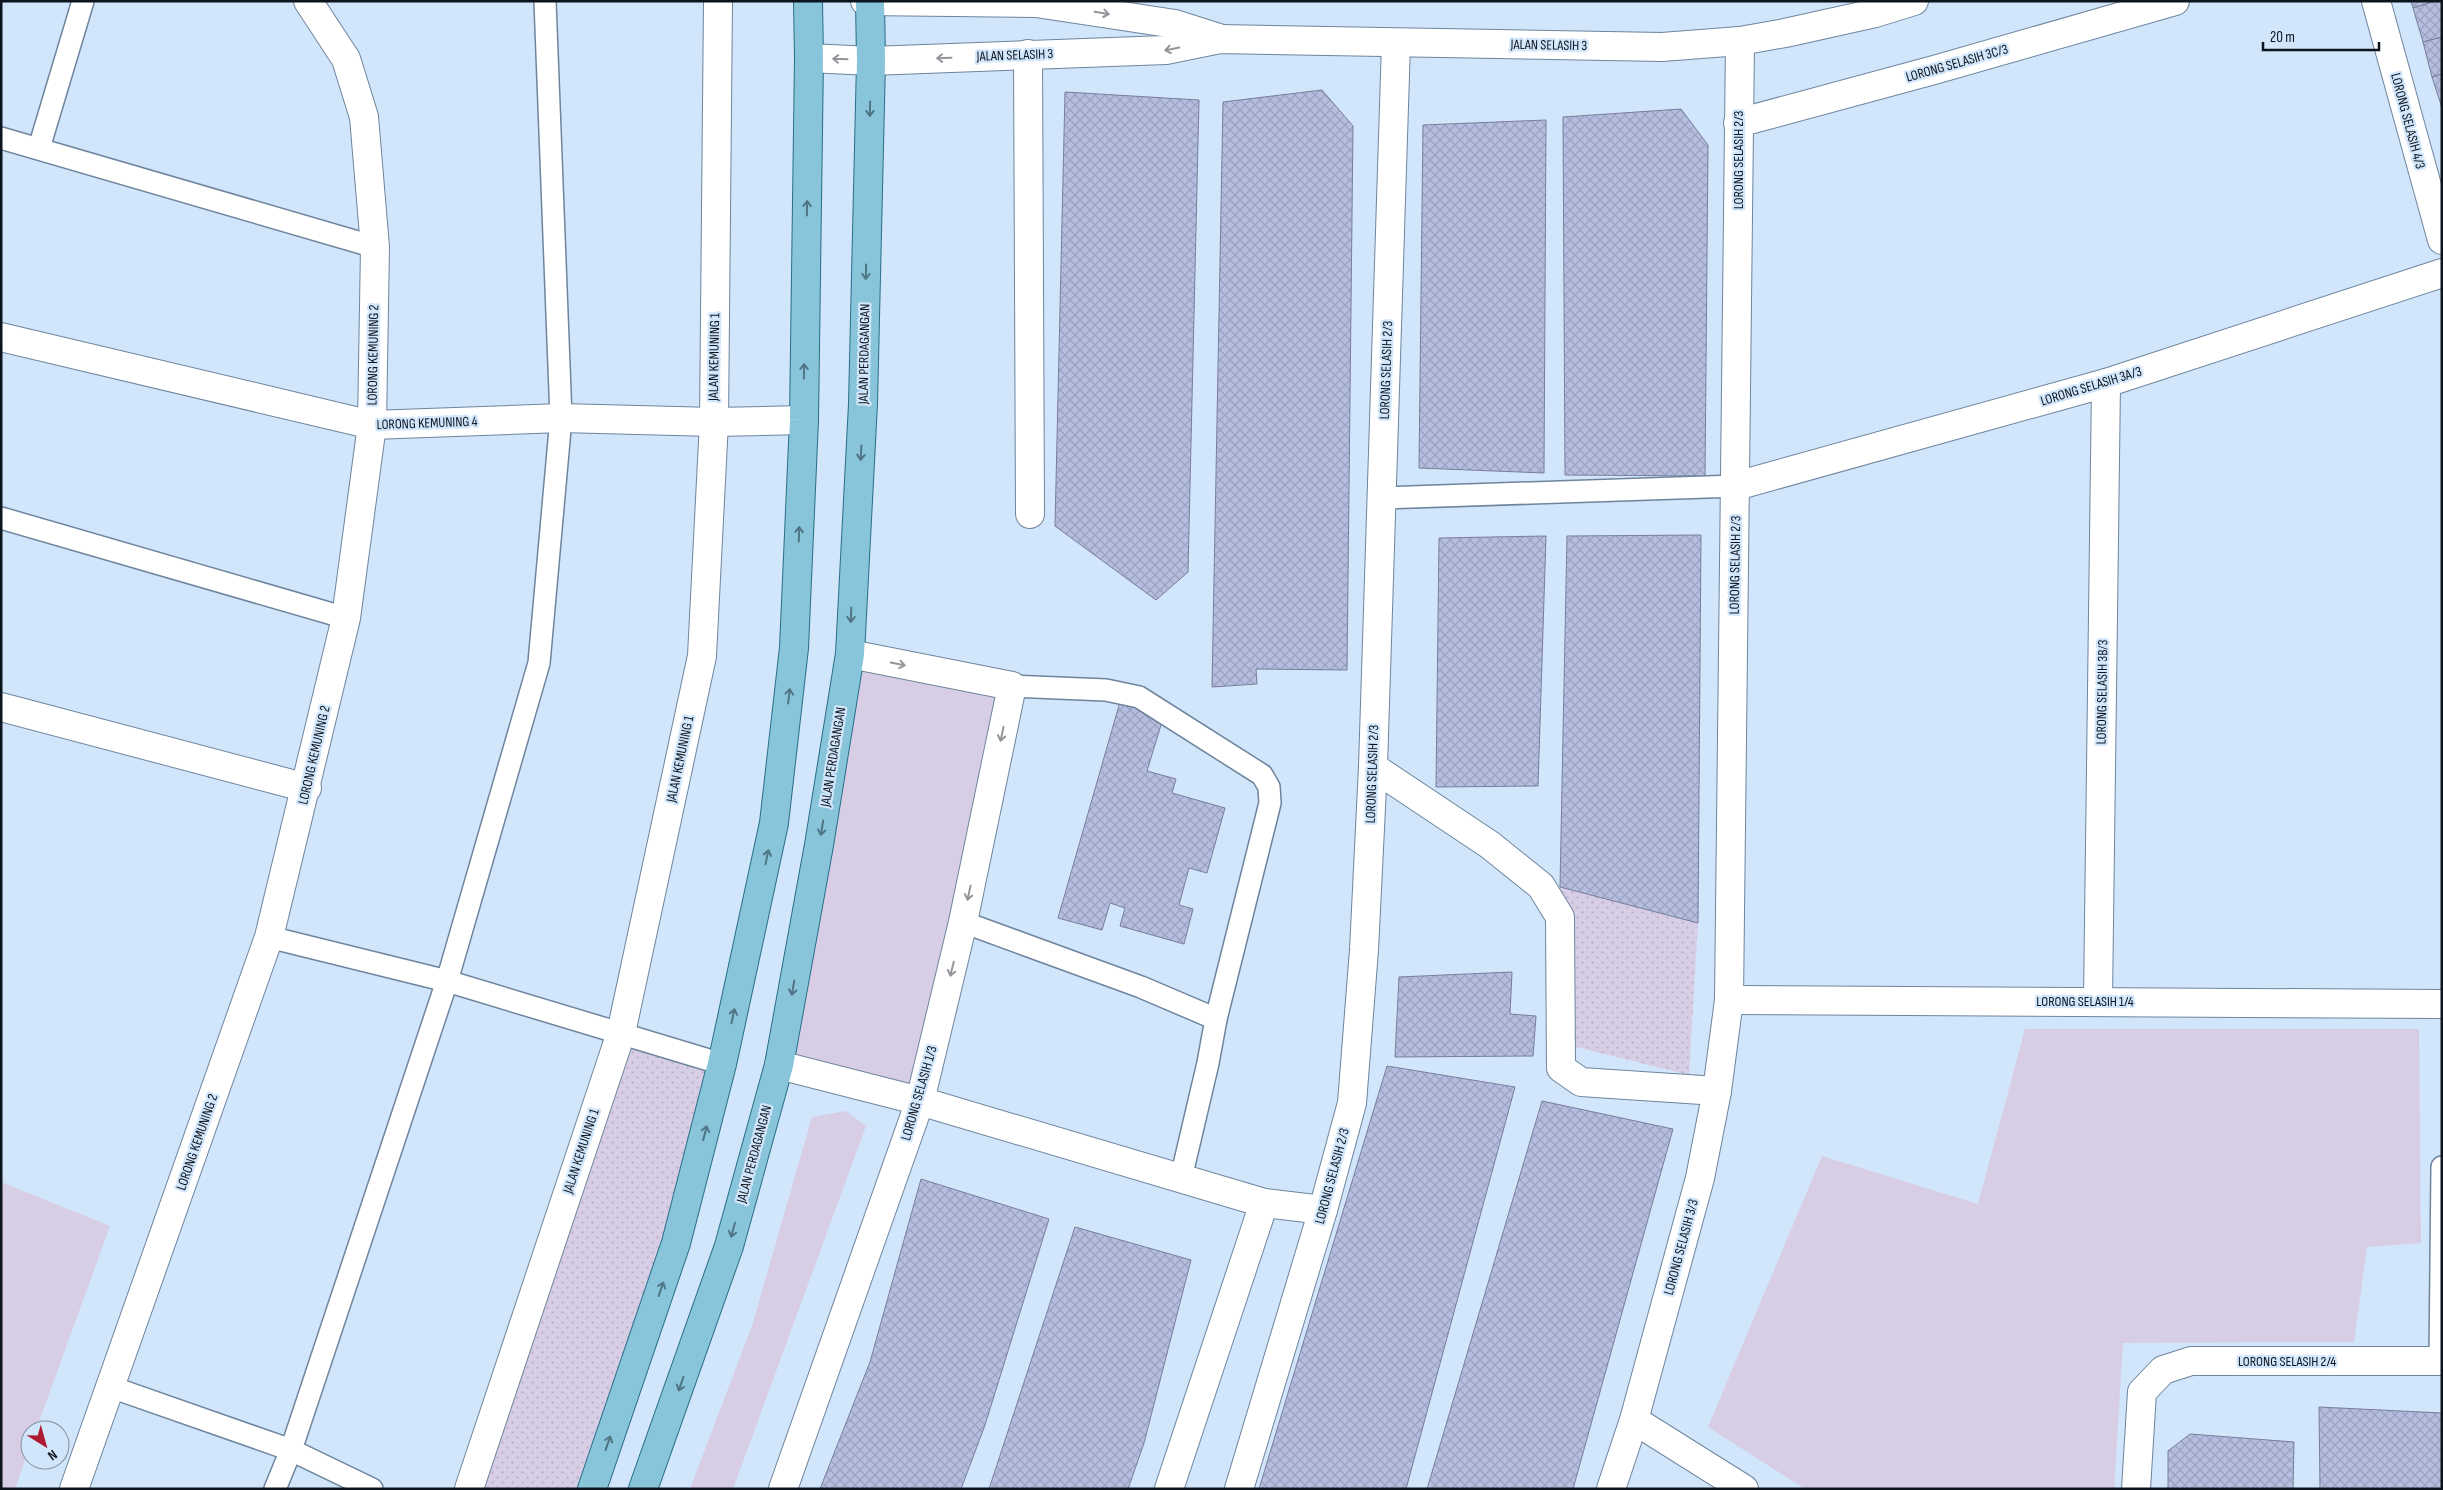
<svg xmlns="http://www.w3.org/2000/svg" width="2443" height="1490" font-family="'Sofia Sans Condensed',sans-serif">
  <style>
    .grass { fill: url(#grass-dots) }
    .green { fill: #d7cee6 }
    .building { fill: url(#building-cross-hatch); stroke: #787e9c }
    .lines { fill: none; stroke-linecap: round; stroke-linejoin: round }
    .service-casing { stroke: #6e859d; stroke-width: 24 }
    .minor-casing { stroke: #6e859d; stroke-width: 30 }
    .tertiary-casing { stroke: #6e859d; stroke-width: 30 }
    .primary-casing { stroke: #296e88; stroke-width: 30 }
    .service { stroke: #fff; stroke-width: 21 }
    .minor { stroke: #fff; stroke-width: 28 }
    .tertiary { stroke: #fff; stroke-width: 28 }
    .primary { stroke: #88c5da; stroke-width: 28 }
    .oneway { stroke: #929599 }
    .oneway2 { stroke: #507585 }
    .labels { text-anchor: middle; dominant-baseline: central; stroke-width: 4.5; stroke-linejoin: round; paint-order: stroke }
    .street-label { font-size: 14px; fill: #0c141d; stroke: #d1e5fb }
  </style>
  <defs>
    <pattern id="grass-dots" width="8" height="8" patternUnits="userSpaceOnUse" patternTransform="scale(1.25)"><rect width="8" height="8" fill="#d7cee6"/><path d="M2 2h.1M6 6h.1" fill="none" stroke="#b7b0c5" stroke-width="1.8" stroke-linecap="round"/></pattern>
    <pattern id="building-cross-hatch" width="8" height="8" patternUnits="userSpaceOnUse" patternTransform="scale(1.25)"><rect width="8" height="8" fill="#b6bee0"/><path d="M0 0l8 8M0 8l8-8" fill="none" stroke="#9ba2c0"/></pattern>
  </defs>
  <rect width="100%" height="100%" fill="#d1e5fb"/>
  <!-- grass -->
  <g class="grass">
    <polygon points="1560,887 1698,923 1689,1075 1560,1043"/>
    <polygon points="621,1033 722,1064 592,1489 469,1489"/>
  </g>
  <!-- green -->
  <g class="green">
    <polygon points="850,654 1012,686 920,1101 779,1065"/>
    <polygon points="2025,1029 2419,1029 2421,1243 2367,1247 2354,1342 2123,1343 2114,1489 1805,1489 1708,1427 1822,1156 1978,1204"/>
    <polygon points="846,1111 866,1126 733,1489 690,1489 753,1323 812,1117"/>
    <polygon points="1,1182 110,1226 36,1430 30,1430 30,1446 15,1489 1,1489"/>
  </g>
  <!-- building -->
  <g class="building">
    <polygon points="2411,1 2436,1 2413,8"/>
    <polygon points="2436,1 2442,1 2442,37 2423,42 2413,8"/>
    <polygon points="2442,37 2442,74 2432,77 2423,42"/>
    <polygon points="2442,74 2442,108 2432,77"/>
    <polygon points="1322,90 1353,126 1347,670 1256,669 1257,684 1212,687 1223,102"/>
    <polygon points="1065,92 1199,100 1188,572 1156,600 1055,526"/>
    <polygon points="1681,109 1708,145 1705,476 1565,475 1563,117"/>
    <polygon points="1546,120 1544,473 1419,468 1423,125"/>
    <polygon points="1701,535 1698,923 1560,887 1567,536"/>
    <polygon points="1546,536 1538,786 1436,787 1439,538"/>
    <polygon points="1120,702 1164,715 1147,771 1176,779 1172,793 1225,808 1207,873 1189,868 1179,905 1193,909 1184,944 1120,926 1125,908 1110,903 1102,930 1058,918"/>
    <polygon points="1512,972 1510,1014 1536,1016 1533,1056 1395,1057 1399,977"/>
    <polygon points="1387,1066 1515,1087 1406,1489 1259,1489"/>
    <polygon points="1542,1101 1673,1129 1573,1489 1427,1489"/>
    <polygon points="921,1179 1049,1219 985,1425 961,1489 820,1489 870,1362"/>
    <polygon points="1075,1227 1191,1260 1144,1443 1128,1489 989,1489"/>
    <polygon points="2319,1407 2442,1413 2442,1489 2320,1489"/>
    <polygon points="2190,1434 2294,1442 2293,1489 2168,1489 2168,1451"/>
  </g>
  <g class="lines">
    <!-- service casing -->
    <g class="service-casing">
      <g id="service">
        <polyline points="1,138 375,247"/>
        <polyline points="39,148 83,1"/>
        <polyline points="1382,498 1736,486"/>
        <polyline points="1,518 346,618"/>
        <polyline points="1012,686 1106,690 1139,697 1262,775 1269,787 1270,803 1216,1019"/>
        <polyline points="963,922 1141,987 1216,1019 1208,1063 1181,1178"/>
        <polyline points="269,937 447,981 722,1064"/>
        <polyline points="2440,1361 2442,1167"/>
        <polyline points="111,1387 291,1450 372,1489"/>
        <polyline points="275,1489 291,1450 447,981 539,663 561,418 545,1"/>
      </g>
    </g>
    <!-- minor casing -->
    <g class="minor-casing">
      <g id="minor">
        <polyline points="2376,1 2442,240"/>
        <polyline points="1028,54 1030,514"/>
        <polyline points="1738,123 1934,70 2175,1"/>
        <polyline points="1,337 372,425 561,418 714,422 804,420"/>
        <polyline points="1736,486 2106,383 2442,273"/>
        <polyline points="1,707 307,788"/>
        <polyline points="1373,767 1490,845 1541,886 1560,917 1561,1068 1581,1082 1717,1091"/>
        <polyline points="1729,1000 2442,1004"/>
        <polyline points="2098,1000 2106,383"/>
        <polyline points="779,1065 920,1101 1264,1203 1323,1210"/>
        <polyline points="1634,1420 1744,1489"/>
        <polyline points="74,1489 269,937 346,618 372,425 375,247 364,117 346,59 308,1"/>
        <polyline points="469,1489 621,1033 702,656 714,422 718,1"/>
        <polyline points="783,1489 920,1101 963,922 1012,686 850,654"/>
        <polyline points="1169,1489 1264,1203"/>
        <polyline points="1239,1489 1323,1210 1352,1103 1364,950 1373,767 1396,43"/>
        <polyline points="1611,1489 1634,1420 1700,1178 1717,1091 1729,1000 1740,41"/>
        <polyline points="2136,1489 2142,1392 2163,1370 2191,1361 2442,1361"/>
      </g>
    </g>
    <!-- tertiary casing -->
    <g class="tertiary-casing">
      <g id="tertiary">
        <polyline points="865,1 1036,3 1175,24 1219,38"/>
        <polyline points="809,58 871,61 1166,50 1220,39 1662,47 1740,41 1785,33 1875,13 1914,1"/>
      </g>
    </g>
    <!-- primary casing -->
    <g class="primary-casing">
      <g id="primary">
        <polyline points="592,1489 676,1243 722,1064 774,823 794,648 804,420 809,58 808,1"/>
        <polyline points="643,1489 729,1246 779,1065 819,845 850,654 863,404 871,61 870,1"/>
      </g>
    </g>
    <!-- service -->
    <use href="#service" class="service"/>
    <!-- minor -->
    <use href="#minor" class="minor"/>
    <!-- tertiary -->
    <use href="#tertiary" class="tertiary"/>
    <!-- primary -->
    <use href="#primary" class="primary"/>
  </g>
  <!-- one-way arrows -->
  <defs><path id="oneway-shaft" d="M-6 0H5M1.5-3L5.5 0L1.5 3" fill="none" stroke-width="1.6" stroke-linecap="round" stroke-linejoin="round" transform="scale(1.25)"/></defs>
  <g class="oneway">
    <use href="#oneway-shaft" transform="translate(1102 13) rotate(9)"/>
    <use href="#oneway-shaft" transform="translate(1172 49) rotate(169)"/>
    <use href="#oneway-shaft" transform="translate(944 58) rotate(178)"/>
    <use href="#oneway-shaft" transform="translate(840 59) rotate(-178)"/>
    <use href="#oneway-shaft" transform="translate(898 664) rotate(11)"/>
    <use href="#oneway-shaft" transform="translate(1002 734) rotate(102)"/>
    <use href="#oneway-shaft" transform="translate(969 893) rotate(102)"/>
    <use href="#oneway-shaft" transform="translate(952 969) rotate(104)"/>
  </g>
  <g class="oneway2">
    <use href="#oneway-shaft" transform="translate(870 109) rotate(91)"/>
    <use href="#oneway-shaft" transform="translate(807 208) rotate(-89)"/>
    <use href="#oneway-shaft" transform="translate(866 272) rotate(91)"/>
    <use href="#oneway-shaft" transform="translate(804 371) rotate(-89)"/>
    <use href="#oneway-shaft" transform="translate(861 453) rotate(93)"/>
    <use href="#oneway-shaft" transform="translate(799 534) rotate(-88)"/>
    <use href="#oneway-shaft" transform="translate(851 615) rotate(92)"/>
    <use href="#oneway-shaft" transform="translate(789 696) rotate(-83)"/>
    <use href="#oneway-shaft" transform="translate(822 828) rotate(99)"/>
    <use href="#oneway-shaft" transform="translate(767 857) rotate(-78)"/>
    <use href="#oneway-shaft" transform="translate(793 988) rotate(100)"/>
    <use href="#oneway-shaft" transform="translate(733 1016) rotate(-78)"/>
    <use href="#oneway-shaft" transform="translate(705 1133) rotate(-76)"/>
    <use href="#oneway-shaft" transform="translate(733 1230) rotate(105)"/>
    <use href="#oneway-shaft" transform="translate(661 1289) rotate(-71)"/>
    <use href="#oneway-shaft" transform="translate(681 1384) rotate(109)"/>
    <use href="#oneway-shaft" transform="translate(608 1443) rotate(-71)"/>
  </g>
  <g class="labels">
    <!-- street labels -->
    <g class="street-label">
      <text transform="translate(1549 45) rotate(1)">JALAN SELASIH 3</text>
      <text transform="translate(1015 55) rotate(-2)">JALAN SELASIH 3</text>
      <text transform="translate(1957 63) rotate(-16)">LORONG SELASIH 3C/3</text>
      <text transform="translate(2408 121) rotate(75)">LORONG SELASIH 4/3</text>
      <text transform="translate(1738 160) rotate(-90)">LORONG SELASIH 2/3</text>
      <text transform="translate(864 354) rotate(-89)">JALAN PERDAGANGAN</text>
      <text transform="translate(373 355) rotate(-89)">LORONG KEMUNING 2</text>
      <text transform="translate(714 357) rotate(-89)">JALAN KEMUNING 1</text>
      <text transform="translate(1386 370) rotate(-88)">LORONG SELASIH 2/3</text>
      <text transform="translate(2091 386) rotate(-17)">LORONG SELASIH 3A/3</text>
      <text transform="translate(427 423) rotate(-2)">LORONG KEMUNING 4</text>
      <text transform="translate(1735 565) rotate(-89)">LORONG SELASIH 2/3</text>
      <text transform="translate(2102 692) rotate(-89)">LORONG SELASIH 3B/3</text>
      <text transform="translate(314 755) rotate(-77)">LORONG KEMUNING 2</text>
      <text transform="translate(833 757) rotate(-81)">JALAN PERDAGANGAN</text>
      <text transform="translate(680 759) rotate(-78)">JALAN KEMUNING 1</text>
      <text transform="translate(1372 774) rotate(-88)">LORONG SELASIH 2/3</text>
      <text x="2085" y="1001">LORONG SELASIH 1/4</text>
      <text transform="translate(919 1093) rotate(-74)">LORONG SELASIH 1/3</text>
      <text transform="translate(197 1142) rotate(-71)">LORONG KEMUNING 2</text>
      <text transform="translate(581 1151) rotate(-72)">JALAN KEMUNING 1</text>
      <text transform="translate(754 1154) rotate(-75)">JALAN PERDAGANGAN</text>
      <text transform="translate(1332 1176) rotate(-75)">LORONG SELASIH 2/3</text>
      <text transform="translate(1681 1247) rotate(-75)">LORONG SELASIH 3/3</text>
      <text x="2287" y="1361">LORONG SELASIH 2/4</text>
    </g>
  </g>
  <!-- border -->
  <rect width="2443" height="1490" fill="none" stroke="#0c141d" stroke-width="5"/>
  <!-- north arrow -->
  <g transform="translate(45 1445) rotate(143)"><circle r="24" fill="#d1e5fb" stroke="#8291a2"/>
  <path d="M0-4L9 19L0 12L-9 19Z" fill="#ae1932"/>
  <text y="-8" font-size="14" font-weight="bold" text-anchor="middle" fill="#0c141d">N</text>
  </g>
  <!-- scale -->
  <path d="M2263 42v8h116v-8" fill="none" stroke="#0c141d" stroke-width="2.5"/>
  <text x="2270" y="42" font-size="15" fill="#0c141d" stroke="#d1e5fb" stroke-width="4" paint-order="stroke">20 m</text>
</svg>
